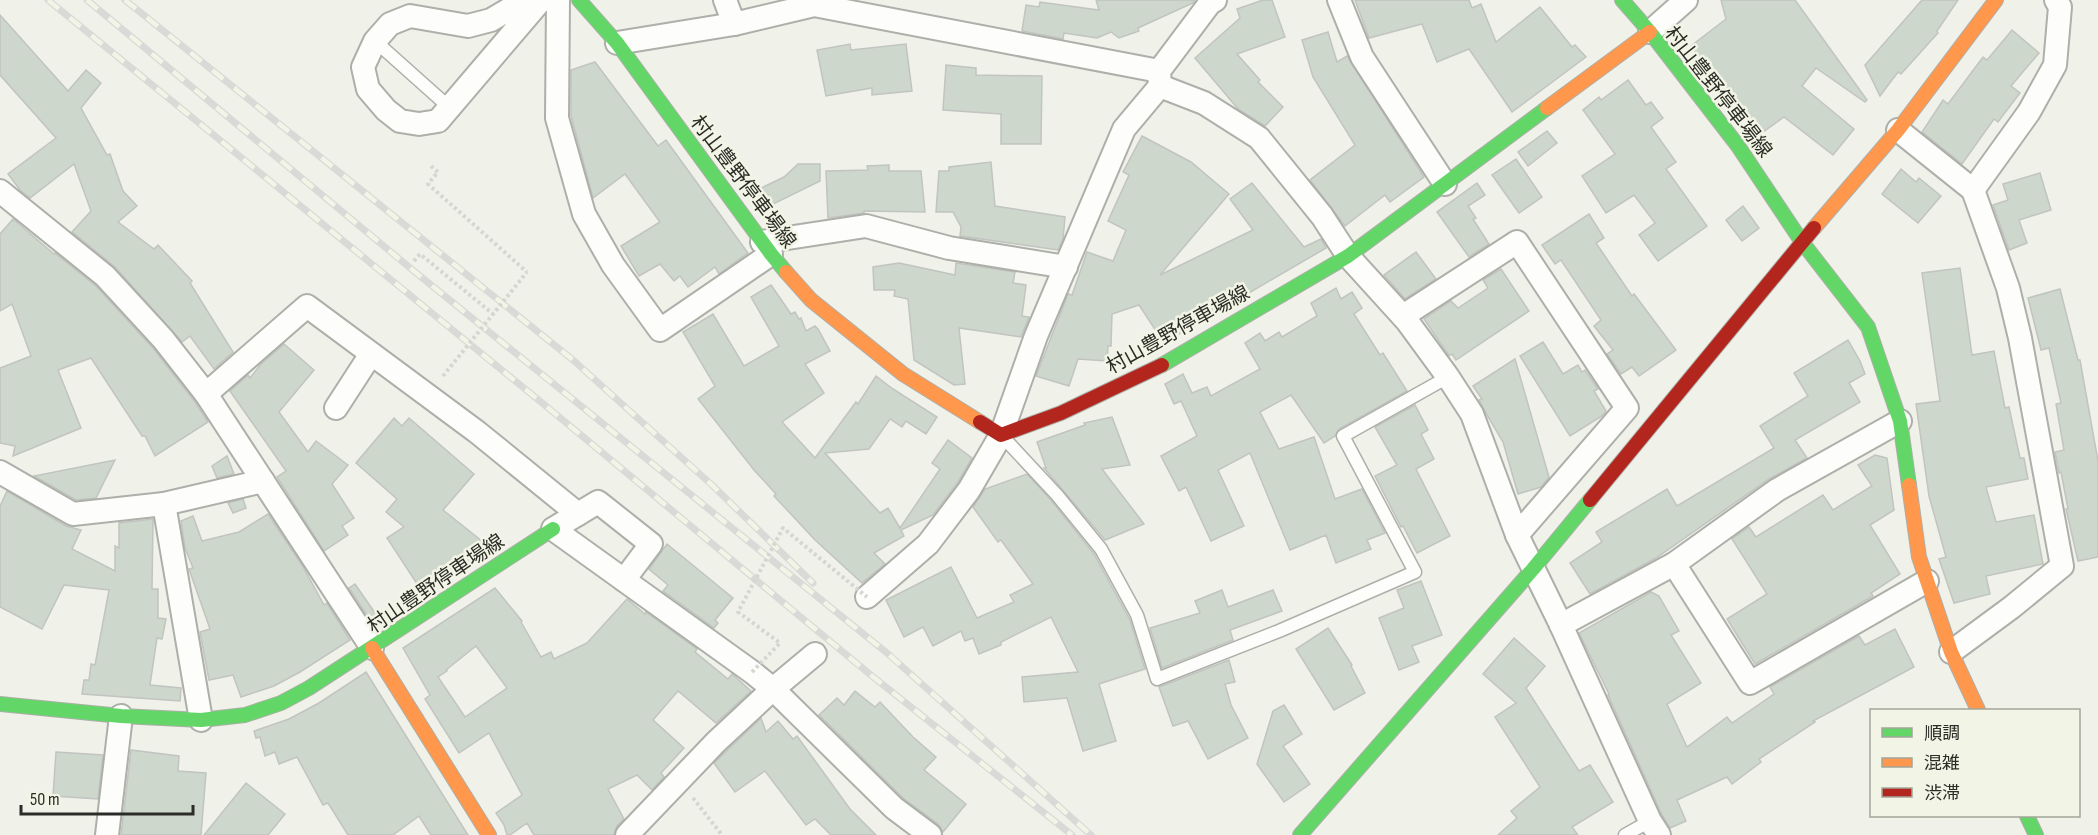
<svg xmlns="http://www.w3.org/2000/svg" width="2098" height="835" font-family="'Sofia Sans Condensed','Noto Sans JP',sans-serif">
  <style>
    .building { fill: #ced7cc; stroke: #c1c4bf; stroke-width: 1.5; fill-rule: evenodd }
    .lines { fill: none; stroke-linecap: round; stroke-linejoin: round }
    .lane-casing { stroke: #adafa9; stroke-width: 15 }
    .street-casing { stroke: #adafa9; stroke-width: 26 }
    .fast-casing { stroke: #adafa9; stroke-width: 16 }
    .slow-casing { stroke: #adafa9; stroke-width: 16 }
    .jam-casing { stroke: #adafa9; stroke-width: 16 }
    .path { stroke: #d5d5d2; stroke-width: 4; stroke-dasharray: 3 3; stroke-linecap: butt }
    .lane { stroke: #fdfdfc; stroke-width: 12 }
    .street { stroke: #fdfdfc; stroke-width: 22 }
    .fast { stroke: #63d668; stroke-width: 14 }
    .slow { stroke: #ff974d; stroke-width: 14 }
    .jam { stroke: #b3261e; stroke-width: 14 }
    .rail-casing { stroke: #d9dad7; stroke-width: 7 }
    .rail { stroke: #f2f5e6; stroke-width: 4.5; stroke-dasharray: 14; stroke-linecap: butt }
    .path-bridge { stroke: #d5d5d2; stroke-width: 4; stroke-dasharray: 3 3; stroke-linecap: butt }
    .labels { text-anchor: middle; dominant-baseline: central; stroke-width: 5; stroke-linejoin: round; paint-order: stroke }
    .street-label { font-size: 20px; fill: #2b2c26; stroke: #f2f5e6 }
  </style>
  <rect width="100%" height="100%" fill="#f0f2ea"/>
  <!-- building -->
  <g class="building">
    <polygon points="1096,0 1195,0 1193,3 1138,28 1139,31 1119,38 1111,32 1097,38 1064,33 1063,39 1022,31 1026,5 1039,7 1040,2 1099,10"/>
    <polygon points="1263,0 1272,0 1285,37 1237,54 1260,80 1258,82 1283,107 1265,126 1238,109 1195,58 1240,18 1237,9"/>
    <polygon points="1355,0 1469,0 1472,8 1481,4 1496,42 1540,7 1572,47 1575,45 1586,57 1512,112 1469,49 1437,62 1422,24 1369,38"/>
    <polygon points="1721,0 1795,0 1867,100 1865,102 1816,68 1802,86 1854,129 1833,155 1784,117 1759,135 1726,87 1724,89 1691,46 1726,19"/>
    <polygon points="1922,0 1958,0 1937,31 1938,33 1901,74 1898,72 1880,96 1865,65"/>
    <polygon points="0,15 68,91 86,70 101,83 81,108 107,155 110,154 123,191 137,206 118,222 154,249 158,245 192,281 190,283 233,352 214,369 190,336 182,342 115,267 72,232 91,211 74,164 30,198 20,190 8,174 56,138 0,75"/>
    <polygon points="2012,30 2039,53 2011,86 2020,93 1998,122 1994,119 1962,164 1922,132 1943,100 1948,104 1983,57 1987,60"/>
    <polygon points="1328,32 1337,62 1347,56 1424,177 1390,202 1385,195 1345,226 1310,180 1355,145 1313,77 1302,40"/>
    <polygon points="850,44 851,50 906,44 912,91 872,95 872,88 826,96 817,50"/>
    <polygon points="595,62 658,146 666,140 748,253 719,274 715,267 688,287 680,276 674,281 660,264 639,276 621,246 660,222 625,174 593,198 571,116 571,70"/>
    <polygon points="946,65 976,68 976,75 1042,76 1041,144 1001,144 1001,114 943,110"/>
    <polygon points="1628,80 1646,105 1651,102 1663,118 1651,127 1676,162 1666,169 1707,226 1658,261 1639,235 1655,223 1634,195 1606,213 1582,176 1615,154 1583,110 1599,97 1601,100"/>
    <polygon points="1547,131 1557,143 1528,166 1518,152"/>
    <polygon points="1142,136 1191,162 1229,194 1160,275 1253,230 1230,199 1252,183 1304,247 1321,239 1326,248 1242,297 1241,296 1164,343 1139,305 1112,314 1111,346 1108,346 1107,361 1078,359 1069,386 1036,376 1068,294 1072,295 1087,252 1113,261 1126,230 1108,221 1129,175 1123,172"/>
    <polygon points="1516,159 1542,197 1519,213 1492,175"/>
    <polygon points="991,162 995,206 1065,217 1063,239 1058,250 960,236 961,227 953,212 936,212 939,171 949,171 949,167"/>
    <polygon points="798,164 820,164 820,181 761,210 749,194 784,177"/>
    <polygon points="889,165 889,171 921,171 925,212 864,211 864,213 828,218 826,171 868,170 867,166"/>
    <polygon points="1901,169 1916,182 1919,178 1941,196 1918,223 1882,194"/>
    <polygon points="2040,173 2051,210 2019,220 2027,243 2009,250 1993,205 2008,200 2003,184"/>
    <polygon points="1477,183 1485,195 1468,206 1476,218 1473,219 1489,244 1469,257 1437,212"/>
    <polygon points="1743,206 1759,228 1742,241 1726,220"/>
    <polygon points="1589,214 1604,238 1596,243 1632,296 1634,294 1676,350 1639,376 1632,367 1621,374 1607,354 1613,350 1594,326 1601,320 1561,260 1555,264 1542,245"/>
    <polygon points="13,219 54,254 55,253 96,286 153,348 195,402 208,422 155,456 145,436 142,436 91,358 58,370 81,428 13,456 15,446 0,443 0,368 31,356 12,304 0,311 0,234"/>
    <polygon points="1416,252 1436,279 1405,299 1384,275"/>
    <polygon points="899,263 955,275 956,263 1015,272 1013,283 1026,285 1022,316 1029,317 1021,337 959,328 965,384 954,385 914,360 908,299 894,296 895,290 874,290 873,267"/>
    <polygon points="1960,268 1972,355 1994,351 2005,408 2009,407 2020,458 2024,458 2028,479 1986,487 1996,522 2034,515 2043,564 1986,576 1990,594 1954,603 1939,559 1946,557 1929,496 1916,404 1940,401 1922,273"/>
    <polygon points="1501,269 1529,311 1456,360 1452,354 1449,356 1424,319 1451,301 1458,308 1488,288 1483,280"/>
    <polygon points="771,285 791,314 795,312 799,319 801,318 806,331 815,326 818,329 830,351 805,364 824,393 782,422 815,458 856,402 858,404 876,376 893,389 937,417 926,434 906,421 902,427 890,419 869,449 825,453 880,513 888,508 900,528 940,469 932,463 948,440 972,458 958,482 933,515 901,530 904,536 874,553 885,564 862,583 815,540 774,496 776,494 754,470 698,399 715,386 683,332 713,314 744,366 779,346 751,297"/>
    <polygon points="1336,288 1341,299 1352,292 1362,308 1354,314 1380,355 1383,353 1407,391 1339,429 1335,436 1324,443 1291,395 1260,412 1279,449 1314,437 1335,499 1362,489 1385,533 1367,540 1371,549 1336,563 1326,535 1290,550 1250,453 1218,470 1244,526 1211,541 1186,487 1179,491 1161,456 1197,436 1181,401 1174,404 1165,384 1183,374 1192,393 1207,387 1211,396 1260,369 1245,343 1260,333 1265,341 1279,332 1282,337 1317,316 1311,303"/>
    <polygon points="2060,289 2078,360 2080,360 2098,461 2098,557 2078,561 2066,509 2068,509 2061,472 2059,473 2055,452 2064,450 2056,404 2061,403 2049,348 2041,350 2028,298"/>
    <polygon points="1848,340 1860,361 1865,374 1849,383 1860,402 1795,440 1807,458 1769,479 1656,558 1590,594 1570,563 1602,542 1596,532 1667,489 1677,506 1774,448 1760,426 1808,396 1794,373"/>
    <polygon points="1543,342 1563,374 1578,365 1582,372 1585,370 1598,389 1594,391 1606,411 1602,416 1570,436 1520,356"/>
    <polygon points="284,344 314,370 279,412 308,452 316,441 348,465 332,484 354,518 342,526 348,535 324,551 277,477 286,471 230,391 248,375 250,378 261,364"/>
    <polygon points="1515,359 1549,477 1541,487 1518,494 1503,442 1487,415 1479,400 1482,399 1473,386"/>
    <polygon points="1415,405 1428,430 1421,434 1434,459 1416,469 1450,536 1417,553 1403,526 1401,527 1375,476 1397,465 1375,427"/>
    <polygon points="1112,417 1130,465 1102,469 1144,524 1105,540 1044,468 1046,468 1037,442 1085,425 1084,423"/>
    <polygon points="394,418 402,426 409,418 474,474 443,510 488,546 482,554 423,593 387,538 404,527 386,512 397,499 356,463"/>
    <polygon points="1875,455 1887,458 1894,510 1870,525 1900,574 1871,593 1873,596 1755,664 1727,619 1767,594 1732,539 1749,527 1756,537 1823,495 1833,510 1872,486 1858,465"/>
    <polygon points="227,456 234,474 217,478 212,466"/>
    <polygon points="115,460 96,498 76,500 34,476"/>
    <polygon points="1027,474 1051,500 1094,554 1130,620 1145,669 1099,684 1116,741 1083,751 1067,698 1024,702 1022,677 1078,672 1051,617 1001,642 1001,645 979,654 973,638 965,641 961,631 933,646 923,627 904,637 886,600 951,567 977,618 1014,602 1010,595 1033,584 1001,540 998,542 973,507 985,489"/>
    <polygon points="7,491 66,526 81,530 72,549 115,571 115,546 119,548 119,523 153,519 152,589 158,589 158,618 166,619 162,639 157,638 150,685 181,688 180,701 82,694 84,680 89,680 91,664 95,665 109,590 64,585 42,629 0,607 0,506"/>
    <polygon points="243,499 246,508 233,513 228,503"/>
    <polygon points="268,514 302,565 324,605 327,603 350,640 300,672 274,686 241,697 233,675 209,680 200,632 210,629 189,569 193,568 185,548 181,521 193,516 202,541 239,532"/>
    <polygon points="667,544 733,598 715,620 718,623 714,628 663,591 668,585 649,569"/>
    <polygon points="1421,581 1442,635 1412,646 1419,662 1399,670 1379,618 1404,608 1397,590"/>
    <polygon points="355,584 380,620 373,625 349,588"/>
    <path d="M495 588 522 621 521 622 541 657 551 652 554 659 587 643 627 599 645 614 646 612 697 649 695 652 728 679 732 674 751 691 716 723 678 691 653 720 684 748 661 773 664 777 652 790 637 775 608 789 624 819 617 826 614 835H534L527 823 510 835H507L504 825 496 813 522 795 489 733 459 753 425 699 430 695 403 648ZM476 646 507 688 465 717 438 677 447 671 446 670Z"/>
    <polygon points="1222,590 1228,607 1273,590 1282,611 1230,630 1233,640 1162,668 1150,628 1200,613 1195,601"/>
    <polygon points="1651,592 1659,596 1679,631 1671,635 1701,683 1667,704 1687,747 1727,717 1732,723 1774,694 1770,687 1859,636 1865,645 1895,629 1914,667 1813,721 1815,722 1759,759 1761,762 1732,784 1727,777 1677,800 1686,821 1670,828 1662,815 1608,695 1609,694 1579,633"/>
    <polygon points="1328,628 1352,665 1351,666 1365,693 1334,710 1296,649"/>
    <polygon points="1514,638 1545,666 1526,688 1579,771 1590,765 1613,802 1572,827 1578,835 1498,835 1517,818 1511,811 1540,787 1495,717 1516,703 1483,674"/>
    <polygon points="1229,660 1235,682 1225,684 1231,705 1248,738 1208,759 1188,721 1173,726 1159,687"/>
    <polygon points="366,672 468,835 431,835 419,816 393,835 348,835 328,803 323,805 297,757 279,764 275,752 265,756 260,737 256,738 254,731 289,719 319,703"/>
    <polygon points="855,691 875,707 880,702 913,737 936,757 924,770 966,804 943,832 938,824 903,798 819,715 837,698 844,705"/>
    <polygon points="1284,705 1302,734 1283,746 1310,784 1284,802 1257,764 1273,711"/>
    <polygon points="761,718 766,732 778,721 793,739 797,736 850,809 876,835 831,835 815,819 806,825 765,771 735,792 714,763"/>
    <polygon points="131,750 179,756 178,771 206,773 201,835 121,835"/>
    <polygon points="56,752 103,755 98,799 53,796"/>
    <polygon points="246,783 285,814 268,835 204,835"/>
  </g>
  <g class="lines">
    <!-- lane casing -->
    <g class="lane-casing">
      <g id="lane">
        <polyline points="375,41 450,108"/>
        <polyline points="1003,437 1057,495 1101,549 1137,615 1157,679 1279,631 1415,572 1343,436 1448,377"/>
        <polyline points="1625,835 1650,821"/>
      </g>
    </g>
    <!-- street casing -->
    <g class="street-casing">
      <g id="street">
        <polyline points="517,0 513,7 491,20 468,26 410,16 390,24 375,41 363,67 368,89 386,110 400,121 419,124 438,121 541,0"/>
        <polyline points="558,0 557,118 584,214 613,265 660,330 771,254"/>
        <polyline points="725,0 734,24"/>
        <polyline points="1339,0 1362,57 1445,184"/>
        <polyline points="1650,32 1686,0"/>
        <polyline points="617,43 734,24 814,5 1159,71"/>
        <polyline points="1160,86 1204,103 1259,138 1322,216 1348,256 1407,321 1448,377 1472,414 1517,535 1561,625 1650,821 1659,835"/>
        <polyline points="1898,130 1973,190 2029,112 2055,65 2060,7 2056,0"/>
        <polyline points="0,191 105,276 163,339 206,394 372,648"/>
        <polyline points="762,242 866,226 949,248 1066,267"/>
        <polyline points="1403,316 1517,242 1627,408 1517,535"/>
        <polyline points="206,394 307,306 477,432 578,514 553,529 752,672 773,689 894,808 930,835"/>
        <polyline points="336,408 371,354"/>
        <polyline points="0,472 73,514 164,504"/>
        <polyline points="578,514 598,502 651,544 624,580"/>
        <polyline points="1674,564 1750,683 1927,581"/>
        <polyline points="867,597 928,544 969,490 1001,435 1036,336 1124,129 1160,86 1159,71 1210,3 1215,0"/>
        <polyline points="1561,625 1674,564 1777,490 1900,421"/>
        <polyline points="1951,652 2012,607 2062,566 2020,338 2008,288 1973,190"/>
        <polyline points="201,720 164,504 263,481"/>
        <polyline points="107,835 121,716"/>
        <polyline points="627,835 716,742 773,689 815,654"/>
      </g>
    </g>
    <!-- fast casing -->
    <g class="fast-casing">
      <g id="fast">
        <polyline points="579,0 617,43 771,254 786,272"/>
        <polyline points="1622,0 1650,32 1738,146 1802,242 1868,327 1900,421 1909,485"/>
        <polyline points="1162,365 1348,256 1547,108"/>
        <polyline points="0,704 121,716 201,720 245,715 281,703 309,688 553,529"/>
        <polyline points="2027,816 2036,835"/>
        <polyline points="1300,835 1533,569 1590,500"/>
      </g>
    </g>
    <!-- slow casing -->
    <g class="slow-casing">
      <g id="slow">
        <polyline points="1547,108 1650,32"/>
        <polyline points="1814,228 1898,130 1996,0"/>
        <polyline points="786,272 811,300 903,374 980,422"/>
        <polyline points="1909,485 1919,557 1951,652 1978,710"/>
        <polyline points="372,648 489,835"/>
      </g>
    </g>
    <!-- jam casing -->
    <g class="jam-casing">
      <g id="jam">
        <polyline points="980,422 1001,435 1061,413 1162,365"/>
        <polyline points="1590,500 1814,228"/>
      </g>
    </g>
    <!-- path -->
    <g class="path">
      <polyline points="431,166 438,172 428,184 527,272"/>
      <polyline points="414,261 420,254 493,314"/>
      <polyline points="693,798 722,835"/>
    </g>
    <!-- lane -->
    <use href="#lane" class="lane"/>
    <!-- street -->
    <use href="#street" class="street"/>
    <!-- fast -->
    <use href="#fast" class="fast"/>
    <!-- slow -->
    <use href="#slow" class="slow"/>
    <!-- jam -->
    <use href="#jam" class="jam"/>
    <!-- rail casing -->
    <g class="rail-casing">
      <g id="rail">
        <polyline points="48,0 541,402 872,676 1072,835"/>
        <polyline points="87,0 415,272 887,653 1091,835"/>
        <polyline points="125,0 573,360 712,485 813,583"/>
      </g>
    </g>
    <!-- rail -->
    <use href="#rail" class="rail"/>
    <!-- path-bridge -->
    <g class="path-bridge">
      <polyline points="443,376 527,272"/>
      <polyline points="752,672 780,643 738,612 783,528 867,597"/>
    </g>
  </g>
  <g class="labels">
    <!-- street labels -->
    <g class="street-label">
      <text transform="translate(1718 92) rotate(52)">村山豊野停車場線</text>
      <text transform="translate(743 182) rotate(53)">村山豊野停車場線</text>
      <text transform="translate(1178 330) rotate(-29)">村山豊野停車場線</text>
      <text transform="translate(436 584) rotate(-34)">村山豊野停車場線</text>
    </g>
  </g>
  <!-- legend -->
  <rect x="1870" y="709" width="210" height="108" fill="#f2f5e6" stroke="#a2a599" stroke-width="1.5"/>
  <rect x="1882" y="728" width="30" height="9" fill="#63d668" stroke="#a2a599" stroke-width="1.5"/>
  <text x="1924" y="739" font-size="18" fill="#2b2c26">順調</text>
  <rect x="1882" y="758" width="30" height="9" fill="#ff974d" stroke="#a2a599" stroke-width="1.5"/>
  <text x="1924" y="769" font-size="18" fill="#2b2c26">混雑</text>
  <rect x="1882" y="788" width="30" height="9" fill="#b3261e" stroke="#a2a599" stroke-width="1.5"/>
  <text x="1924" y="799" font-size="18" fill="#2b2c26">渋滞</text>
  <!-- scale -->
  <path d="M21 805v9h172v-9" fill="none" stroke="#2b2c26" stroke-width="3"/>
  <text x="30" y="805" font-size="18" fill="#2b2c26" stroke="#f2f5e6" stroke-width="4.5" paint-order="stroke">50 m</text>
</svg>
